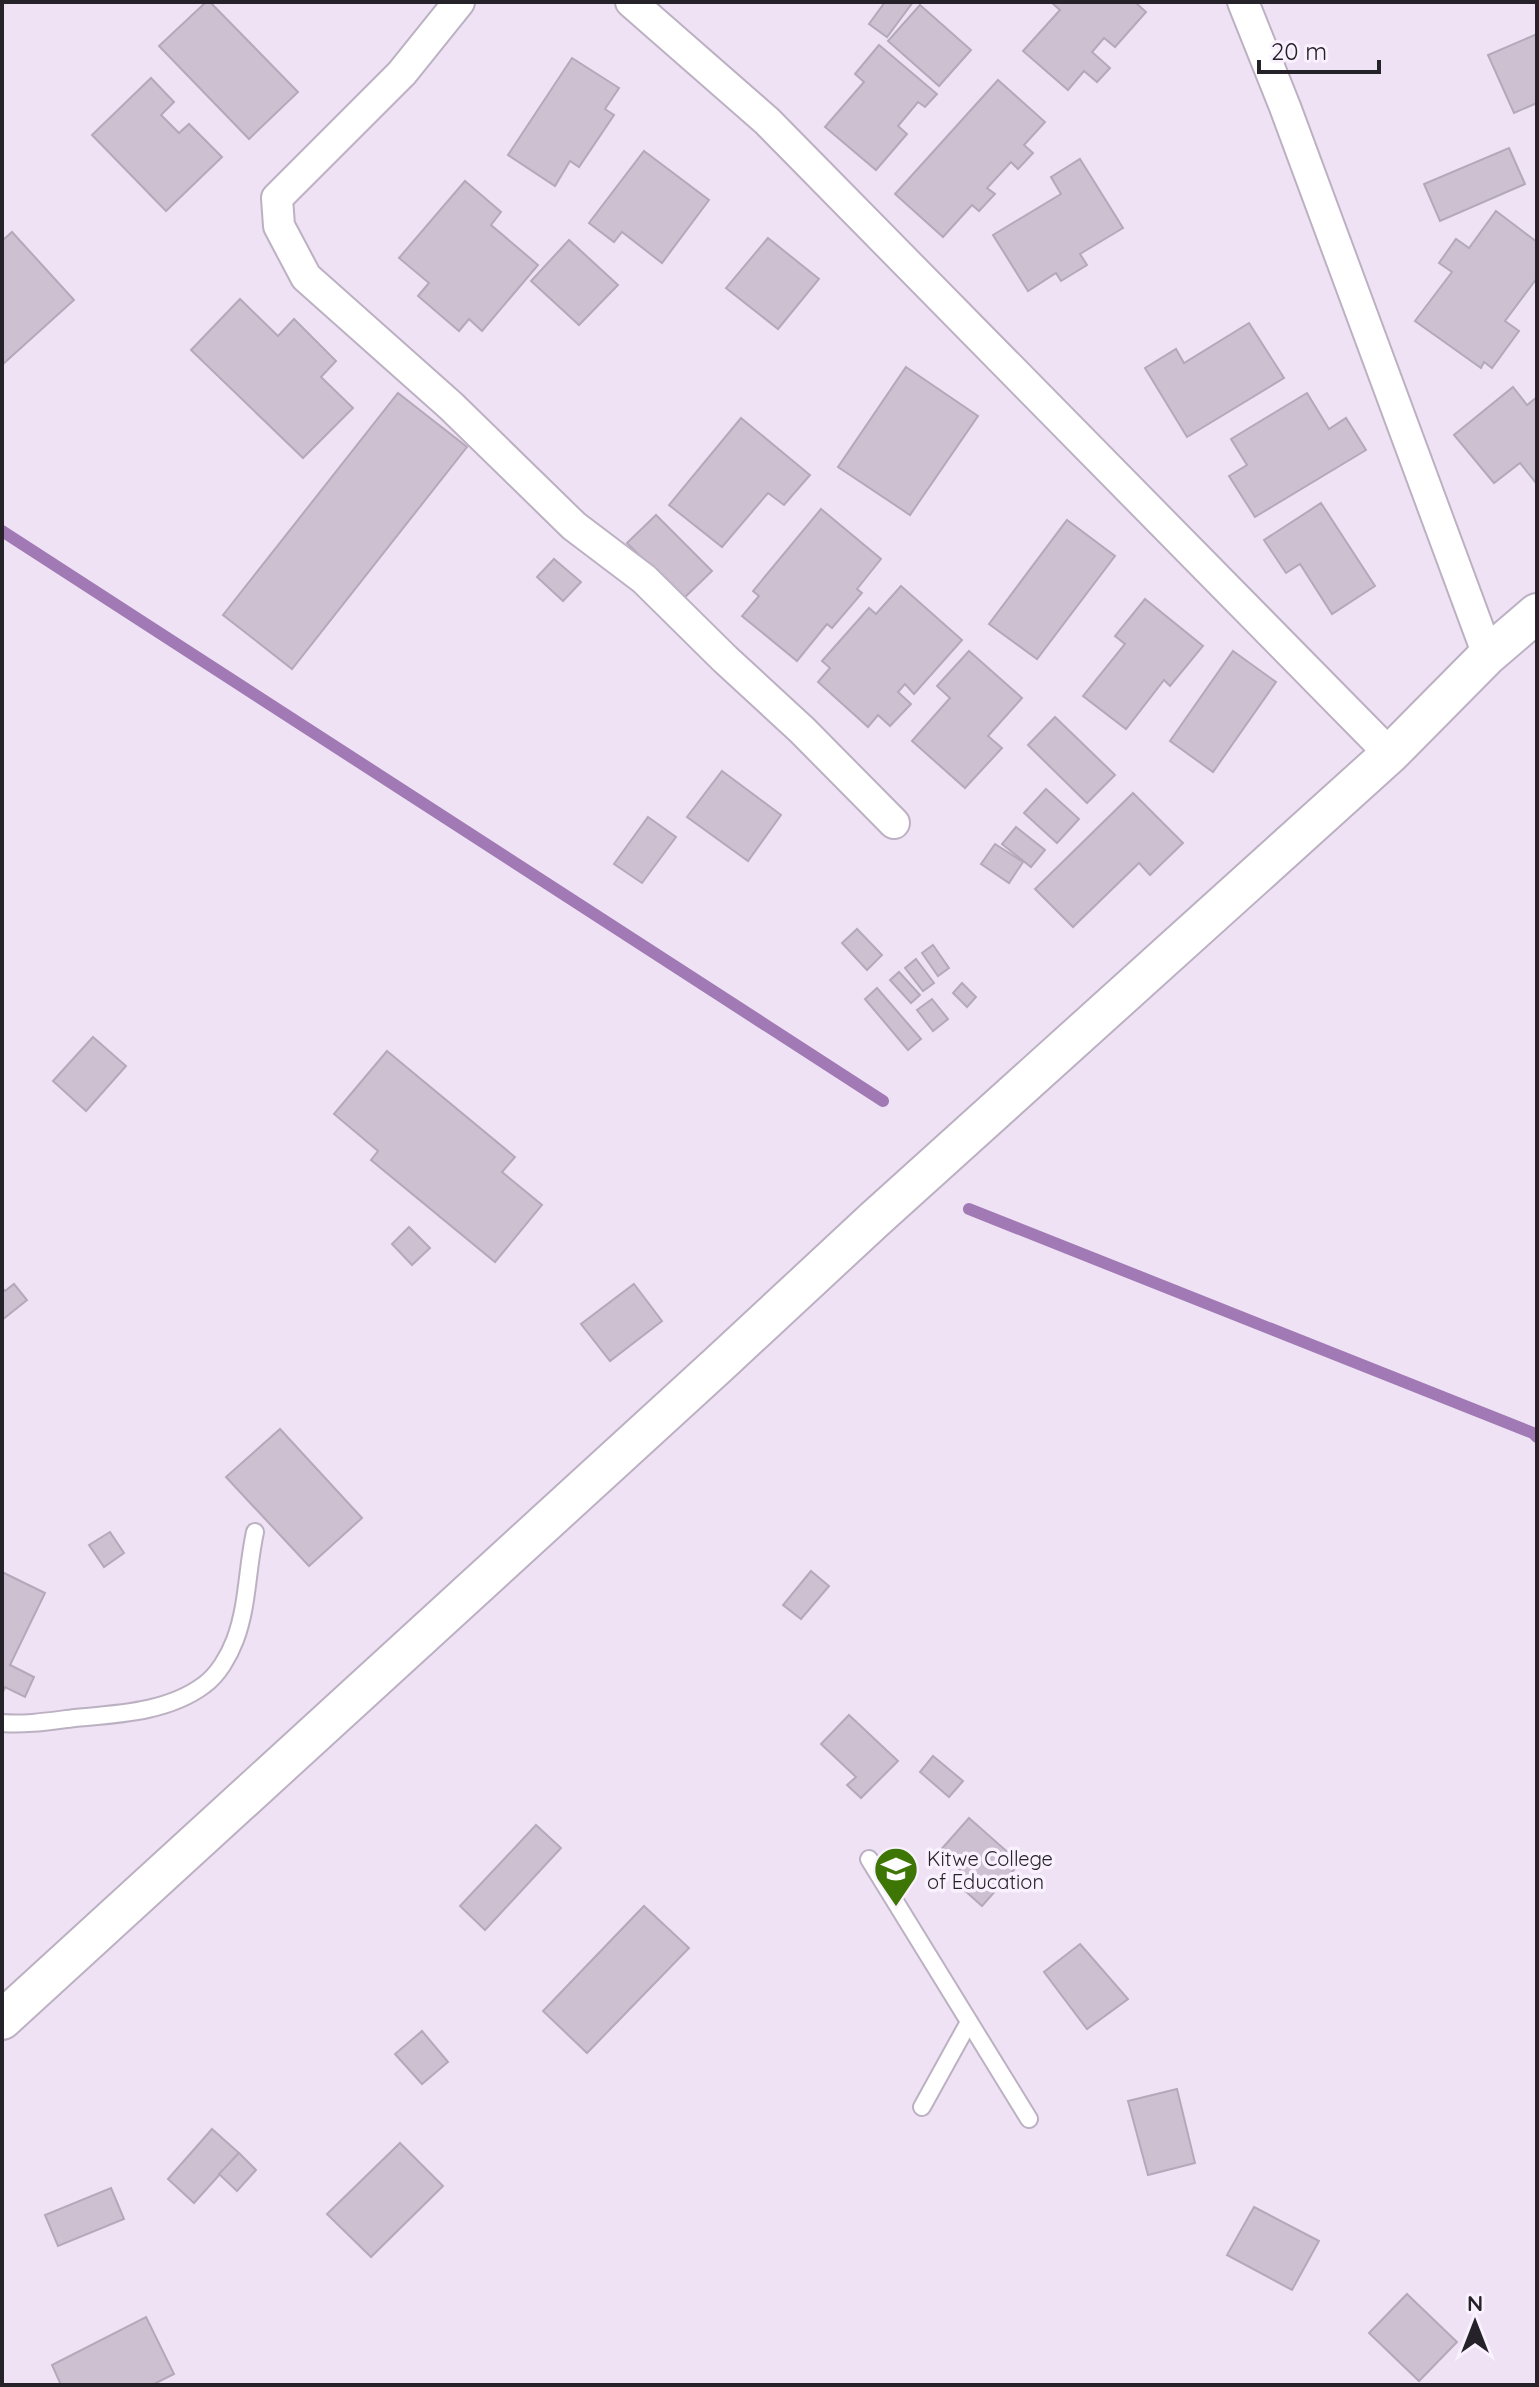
<svg xmlns="http://www.w3.org/2000/svg" width="1539" height="2387" font-family="Quicksand,sans-serif">
  <style>
    .lines { fill: none; stroke-linecap: round; stroke-linejoin: round }
    .stream { stroke: #a179b5; stroke-width: 12 }
    .building { fill: #ccc0d1; stroke: #b4a9ba; stroke-width: 2 }
    .service-casing { stroke: #bcb1c2; stroke-width: 20 }
    .minor-casing { stroke: #bcb1c2; stroke-width: 34 }
    .tertiary-casing { stroke: #bcb1c2; stroke-width: 42 }
    .service { stroke: #fff; stroke-width: 16 }
    .minor { stroke: #fff; stroke-width: 30 }
    .tertiary { stroke: #fff; stroke-width: 38 }
    .labels { text-anchor: middle; dominant-baseline: central; stroke-width: 7; stroke-linejoin: round; paint-order: stroke }
    .poi-label { font-size: 20px; fill: #262229; stroke: #faf1ff; text-anchor: start }
  </style>
  <rect width="100%" height="100%" fill="#eee2f4"/>
  <g class="lines">
    <!-- stream -->
    <g class="stream">
      <polyline points="2,531 883,1101"/>
      <polyline points="969,1209 1533,1433 1537,1437"/>
    </g>
  </g>
  <!-- building -->
  <g class="building">
    <polygon points="206,2 210,2 298,92 249,139 159,46"/>
    <polygon points="885,2 913,2 887,37 869,24"/>
    <polygon points="1051,2 1135,2 1146,12 1115,47 1104,38 1092,52 1110,68 1097,82 1084,71 1068,90 1023,51 1060,10"/>
    <polygon points="920,5 971,50 939,86 888,41"/>
    <polygon points="1537,34 1537,103 1514,113 1488,55"/>
    <polygon points="879,45 937,94 925,107 918,102 898,126 907,134 876,170 825,127 864,82 855,74"/>
    <polygon points="572,58 619,88 605,109 614,115 579,167 570,161 555,186 508,155"/>
    <polygon points="151,78 174,102 161,115 179,133 189,124 222,157 166,211 92,135"/>
    <polygon points="998,80 1045,122 1024,145 1033,153 1018,169 1011,162 987,188 995,194 979,211 972,205 943,237 895,194"/>
    <polygon points="1509,148 1525,184 1440,221 1424,184"/>
    <polygon points="644,151 709,200 662,263 622,232 614,242 589,223"/>
    <polygon points="1080,159 1123,228 1080,254 1087,265 1061,281 1056,273 1028,291 993,235 1061,194 1051,177"/>
    <polygon points="465,181 501,212 491,225 538,265 482,331 469,319 459,331 418,296 429,283 399,258"/>
    <polygon points="1496,211 1537,242 1537,278 1505,321 1519,331 1492,368 1484,362 1481,368 1415,321 1452,272 1439,263 1456,239 1469,248"/>
    <polygon points="12,232 74,300 2,365 2,241"/>
    <polygon points="768,238 819,279 778,329 726,288"/>
    <polygon points="569,240 618,285 579,325 531,281"/>
    <polygon points="240,299 278,336 294,319 336,361 321,377 353,408 303,458 191,350"/>
    <polygon points="1249,323 1284,378 1187,437 1145,368 1176,349 1184,363"/>
    <polygon points="906,367 978,416 910,515 838,467"/>
    <polygon points="1513,387 1527,405 1537,397 1536,483 1520,463 1494,483 1454,435"/>
    <polygon points="398,393 467,447 292,669 223,615"/>
    <polygon points="1307,393 1329,429 1346,418 1366,450 1255,517 1229,476 1247,465 1231,439"/>
    <polygon points="741,418 810,475 784,505 768,493 722,547 669,505"/>
    <polygon points="1321,503 1375,586 1332,614 1300,564 1286,573 1264,540"/>
    <polygon points="821,509 881,559 857,589 862,593 832,628 827,624 797,661 742,616 759,596 753,591"/>
    <polygon points="656,515 712,571 683,599 627,543"/>
    <polygon points="1067,520 1115,556 1037,659 989,624"/>
    <polygon points="554,559 581,582 563,601 537,577"/>
    <polygon points="901,586 962,640 914,694 905,684 898,692 911,704 890,726 878,715 868,727 818,682 830,668 822,661 869,608 876,614"/>
    <polygon points="1145,599 1203,646 1170,686 1164,680 1126,729 1083,696 1125,644 1115,636"/>
    <polygon points="969,651 1022,698 988,736 1002,748 965,788 912,741 950,698 937,686"/>
    <polygon points="1233,651 1276,682 1213,772 1170,741"/>
    <polygon points="1055,717 1115,775 1087,803 1028,745"/>
    <polygon points="722,771 781,815 748,861 687,817"/>
    <polygon points="1046,789 1079,819 1057,843 1024,813"/>
    <polygon points="1133,793 1183,843 1150,875 1139,863 1073,927 1035,889"/>
    <polygon points="648,817 676,837 642,883 614,864"/>
    <polygon points="1016,827 1045,850 1031,867 1002,844"/>
    <polygon points="995,844 1023,862 1009,883 981,864"/>
    <polygon points="857,929 882,955 867,970 842,943"/>
    <polygon points="933,945 949,968 938,976 922,953"/>
    <polygon points="916,959 934,983 923,991 905,968"/>
    <polygon points="899,972 920,995 911,1003 890,980"/>
    <polygon points="962,983 976,997 967,1007 953,993"/>
    <polygon points="877,988 921,1039 908,1050 865,999"/>
    <polygon points="932,999 948,1019 933,1031 917,1010"/>
    <polygon points="93,1037 126,1066 86,1111 53,1081"/>
    <polygon points="387,1051 515,1157 502,1172 542,1205 495,1262 371,1160 378,1151 334,1114"/>
    <polygon points="409,1227 430,1248 412,1265 392,1244"/>
    <polygon points="14,1284 27,1300 2,1320 2,1288 5,1291"/>
    <polygon points="634,1284 662,1321 610,1361 581,1324"/>
    <polygon points="280,1429 362,1518 309,1566 226,1477"/>
    <polygon points="110,1532 124,1553 104,1567 89,1545"/>
    <polygon points="811,1571 829,1586 801,1619 783,1605"/>
    <polygon points="2,1572 45,1593 10,1665 34,1677 25,1697 5,1687 2,1694"/>
    <polygon points="849,1715 898,1761 861,1798 847,1785 856,1777 821,1744"/>
    <polygon points="933,1756 963,1781 949,1797 920,1772"/>
    <polygon points="969,1818 1020,1863 982,1906 964,1890 975,1883 939,1852"/>
    <polygon points="536,1825 561,1848 485,1930 460,1906"/>
    <polygon points="644,1906 689,1948 587,2053 543,2011"/>
    <polygon points="1080,1944 1128,1999 1087,2029 1044,1972"/>
    <polygon points="422,2031 448,2062 422,2084 395,2054"/>
    <polygon points="1177,2089 1195,2163 1148,2175 1128,2101"/>
    <polygon points="212,2129 239,2153 194,2203 168,2179"/>
    <polygon points="400,2143 443,2186 371,2257 327,2214"/>
    <polygon points="239,2153 256,2170 237,2191 219,2174"/>
    <polygon points="111,2188 124,2219 58,2246 45,2215"/>
    <polygon points="1254,2207 1319,2241 1292,2290 1227,2255"/>
    <polygon points="1407,2294 1457,2342 1419,2381 1369,2333"/>
    <polygon points="146,2317 174,2374 152,2385 61,2385 52,2365"/>
  </g>
  <g class="lines">
    <!-- service casing -->
    <g class="service-casing">
      <g id="service">
        <path d="M2 1723C27 1725 50 1721 75 1718 118 1714 168 1712 204 1685 218 1675 229 1656 235 1640 248 1606 247 1568 255 1532"/>
        <polyline points="869,1859 1029,2119"/>
        <polyline points="922,2107 969,2022"/>
      </g>
    </g>
    <!-- minor casing -->
    <g class="minor-casing">
      <g id="minor">
        <polyline points="459,2 402,73 277,198 279,226 306,277 451,406 574,526 644,579 725,659 802,730 894,823"/>
        <polyline points="631,2 767,121 1390,754"/>
        <polyline points="1243,2 1285,107 1488,655"/>
      </g>
    </g>
    <!-- tertiary casing -->
    <g class="tertiary-casing">
      <polyline id="tertiary" points="2,2020 719,1364 875,1219 1390,754 1488,655 1537,613"/>
    </g>
    <!-- service -->
    <use href="#service" class="service"/>
    <!-- minor -->
    <use href="#minor" class="minor"/>
    <!-- tertiary -->
    <use href="#tertiary" class="tertiary"/>
  </g>
  <!-- icons -->
  <defs>
    <g id="university-pin" transform="scale(2.3)"><path d="M0 17L-7.5 6A9.5 9.5 0 1 1 7.5 6Z" fill="#3e7605" stroke="#faf1ff"/><path d="M0-5L7-2L0 1L-7-2ZM-4 1L0 2.5L4 1V4Q0 6-4 4Z" fill="#fff"/></g>
  </defs>
  <g fill-rule="evenodd">
    <use href="#university-pin" x="896" y="1869"/>
  </g>
  <g class="labels">
    <!-- poi labels -->
    <g class="poi-label">
      <text x="927" y="1858">Kitwe College<tspan x="927" dy="23">of Education</tspan></text>
    </g>
  </g>
  <!-- border -->
  <rect width="1539" height="2387" fill="none" stroke="#262229" stroke-width="8"/>
  <!-- north arrow -->
  <g transform="translate(1475 2323)" stroke="#faf1ff" stroke-width="6" paint-order="stroke">
  <path d="M0-6L14 30L0 20L-14 30Z" fill="#262229"/>
  <text y="-12" font-size="22" font-weight="bold" text-anchor="middle" fill="#262229">N</text>
  </g>
  <!-- scale -->
  <path d="M1259 60v12h120v-12" fill="none" stroke="#262229" stroke-width="4"/>
  <text x="1271" y="60" font-size="24" fill="#262229" stroke="#faf1ff" stroke-width="6" paint-order="stroke">20 m</text>
</svg>
